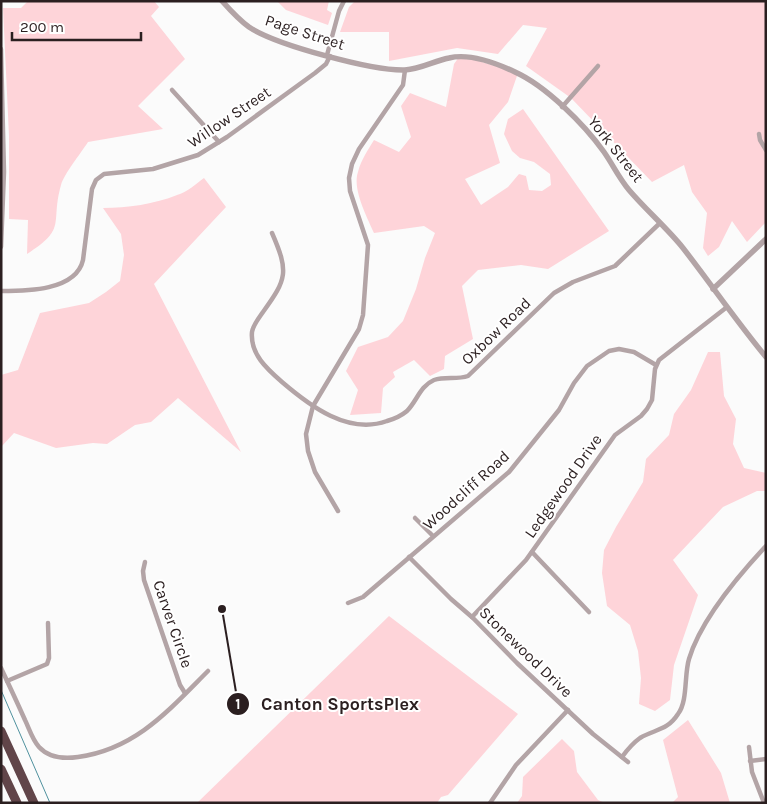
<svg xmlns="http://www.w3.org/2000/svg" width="767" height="804" font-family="Karla,sans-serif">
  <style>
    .green { fill: #fed4d9 }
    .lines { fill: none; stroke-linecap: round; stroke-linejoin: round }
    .stream { stroke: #4f919e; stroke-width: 1 }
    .minor { stroke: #b3a4a6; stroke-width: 4.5 }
    .tertiary { stroke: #b3a4a6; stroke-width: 5.5 }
    .motorway { stroke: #614549; stroke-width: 9 }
    .labels { text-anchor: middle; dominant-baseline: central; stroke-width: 4; stroke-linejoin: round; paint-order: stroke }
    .street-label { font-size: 16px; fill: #2b1f20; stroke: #fff }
    .leader { fill: none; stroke: #2b1f20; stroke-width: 2 }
    .callout-dot { fill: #2b1f20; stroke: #fff; stroke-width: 2 }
    .mark-label { font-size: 15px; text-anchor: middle; font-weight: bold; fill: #fff }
    .callout-label { font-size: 18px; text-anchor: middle; font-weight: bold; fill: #2b1f20; stroke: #fff; stroke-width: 4; stroke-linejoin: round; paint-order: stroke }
  </style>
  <rect width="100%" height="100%" fill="#fbfbfb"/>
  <!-- green -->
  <g class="green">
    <path d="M28 1H154L159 7 151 16 185 59 138 106 163 129 88 142C81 153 64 174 61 185 50 224 68 228 27 254L28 220 9 219V136L3 8H21Z"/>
    <polygon points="277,1 329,1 327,10 332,13 328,25 286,10"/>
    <polygon points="355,1 766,1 766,222 747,242 732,221 719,247 708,256 703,248 707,213 692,192 684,165 652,182 571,98 526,66 547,28 523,25 498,54 457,48 389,61 389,32 340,32 349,7"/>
    <path d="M459 57 469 58 518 73 508 102 489 125 500 163 465 179 481 205 508 187 519 174 526 176 529 190 542 191 551 185 550 174 534 162 520 158 512 151 504 134 508 119 523 109 609 231 548 269 521 265 478 270 462 286 473 339 445 356 444 369 430 376 414 360 393 372 395 377 383 388 381 413 350 415 358 390 346 371 358 347 388 337 403 321 416 289 425 258 435 233 424 226 374 233C367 217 352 189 358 172 361 160 368 150 374 140L399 152 411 137 401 106 410 93 446 107 454 64Z"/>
    <path d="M204 178 226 207 154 284 241 452 178 398 151 422 135 425 107 444 93 443 56 448 14 433 1 447V375L18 370 40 313 89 303 106 292 120 281 124 255 121 234 103 208C127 208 155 204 177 195 187 192 196 184 204 178Z"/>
    <polygon points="708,352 720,352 724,396 736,419 733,444 744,468 766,473 766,491 757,491 723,507 673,560 698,595 674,665 670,700 655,711 639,704 641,678 638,651 630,625 607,606 602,573 604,550 616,527 643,482 646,459 669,435 674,414 691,390"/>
    <polygon points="389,616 518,714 448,795 441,797 437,803 197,803"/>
    <polygon points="688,720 721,773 730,803 672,803 678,797 663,740"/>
    <polygon points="562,739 574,751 577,772 598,800 605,803 517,803 522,796 523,777"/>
  </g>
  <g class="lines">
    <!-- stream -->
    <polyline class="stream" points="1,690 50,803"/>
    <!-- minor -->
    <g class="minor">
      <polyline points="1,49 4,172 1,247"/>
      <polyline points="327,55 339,11 344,1"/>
      <polyline points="172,90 219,142"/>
      <polyline points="562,107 598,66"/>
      <polyline points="759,134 760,140 766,150"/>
      <path d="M272 233C289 272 287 279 263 312 259 318 253 325 252 332 250 354 267 369 282 382 310 406 348 435 387 421 394 419 401 416 407 411 417 401 420 386 434 380 445 376 457 380 468 376L554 293 573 282 615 266 660 223"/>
      <path d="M1 291C26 291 76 291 83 260L92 189 96 180 104 174 153 169 198 155 227 137 315 73 326 64 330 56"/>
      <polyline points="338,511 315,472 308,451 306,434 313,406 359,329 363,315 368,245 350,191 349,178 352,164 359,149 403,85 405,70"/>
      <polyline points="415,518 433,536"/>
      <polyline points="532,552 589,612"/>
      <polyline points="409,557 451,599 473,618 517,663 593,734 628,762"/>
      <polyline points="145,562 143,571 144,580 180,685 185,693"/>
      <polyline points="348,603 363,597 509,472 559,410 574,383 587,366 609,351 619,349 634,352 656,365"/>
      <polyline points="472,617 526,560 615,435 641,416 647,409 652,400 655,369 659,360 727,307"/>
      <path d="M1 668C9 685 17 702 25 720 29 728 32 739 39 747 49 758 64 759 78 757 136 749 169 710 208 671"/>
      <polyline points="7,681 47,664 49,658 48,623"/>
      <polyline points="749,747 752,772 764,803"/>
      <path d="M622 757C627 750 633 743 640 738 655 729 667 731 678 714 688 701 684 675 689 659 701 619 738 576 766 546"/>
      <polyline points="750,761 766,759"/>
      <polyline points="490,803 516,765 568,710"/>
    </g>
    <!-- tertiary -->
    <g class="tertiary">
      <path d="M222 1C230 10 239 20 249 27 276 45 373 71 405 70 421 69 434 61 449 58 469 53 496 63 515 72 546 86 584 124 604 152 613 165 619 178 629 190 646 210 667 228 683 248 711 284 737 322 766 357"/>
      <polyline points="713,289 766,239"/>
    </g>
    <!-- motorway -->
    <g class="motorway">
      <polyline points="1,731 34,803"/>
      <polyline points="1,769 17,803"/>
    </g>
  </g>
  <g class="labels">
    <!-- street labels -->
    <g class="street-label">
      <text transform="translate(305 32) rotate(18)">Page Street</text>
      <text transform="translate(229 117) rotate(-34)">Willow Street</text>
      <text transform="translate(616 149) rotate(52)">York Street</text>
      <text transform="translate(496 331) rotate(-44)">Oxbow Road</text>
      <text transform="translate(563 486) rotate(-55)">Ledgewood Drive</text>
      <text transform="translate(466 490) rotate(-42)">Woodcliff Road</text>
      <text transform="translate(173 624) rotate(71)">Carver Circle</text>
      <text transform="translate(526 652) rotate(44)">Stonewood Drive</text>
    </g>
  </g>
  <!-- callouts -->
  <path class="leader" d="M222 609L238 704"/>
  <g class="callout-dot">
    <circle cx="222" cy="609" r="5"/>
    <circle cx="238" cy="704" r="12"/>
  </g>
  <g class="mark-label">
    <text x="238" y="709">1</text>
  </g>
  <g class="callout-label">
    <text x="340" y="710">Canton SportsPlex</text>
  </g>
  <!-- border -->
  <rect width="767" height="804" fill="none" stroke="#2b1f20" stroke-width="5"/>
  <!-- scale -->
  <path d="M12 32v8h129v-8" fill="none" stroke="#2b1f20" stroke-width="2.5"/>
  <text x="20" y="32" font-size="15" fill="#2b1f20" stroke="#ffffff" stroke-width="4" paint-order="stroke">200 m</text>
</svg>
